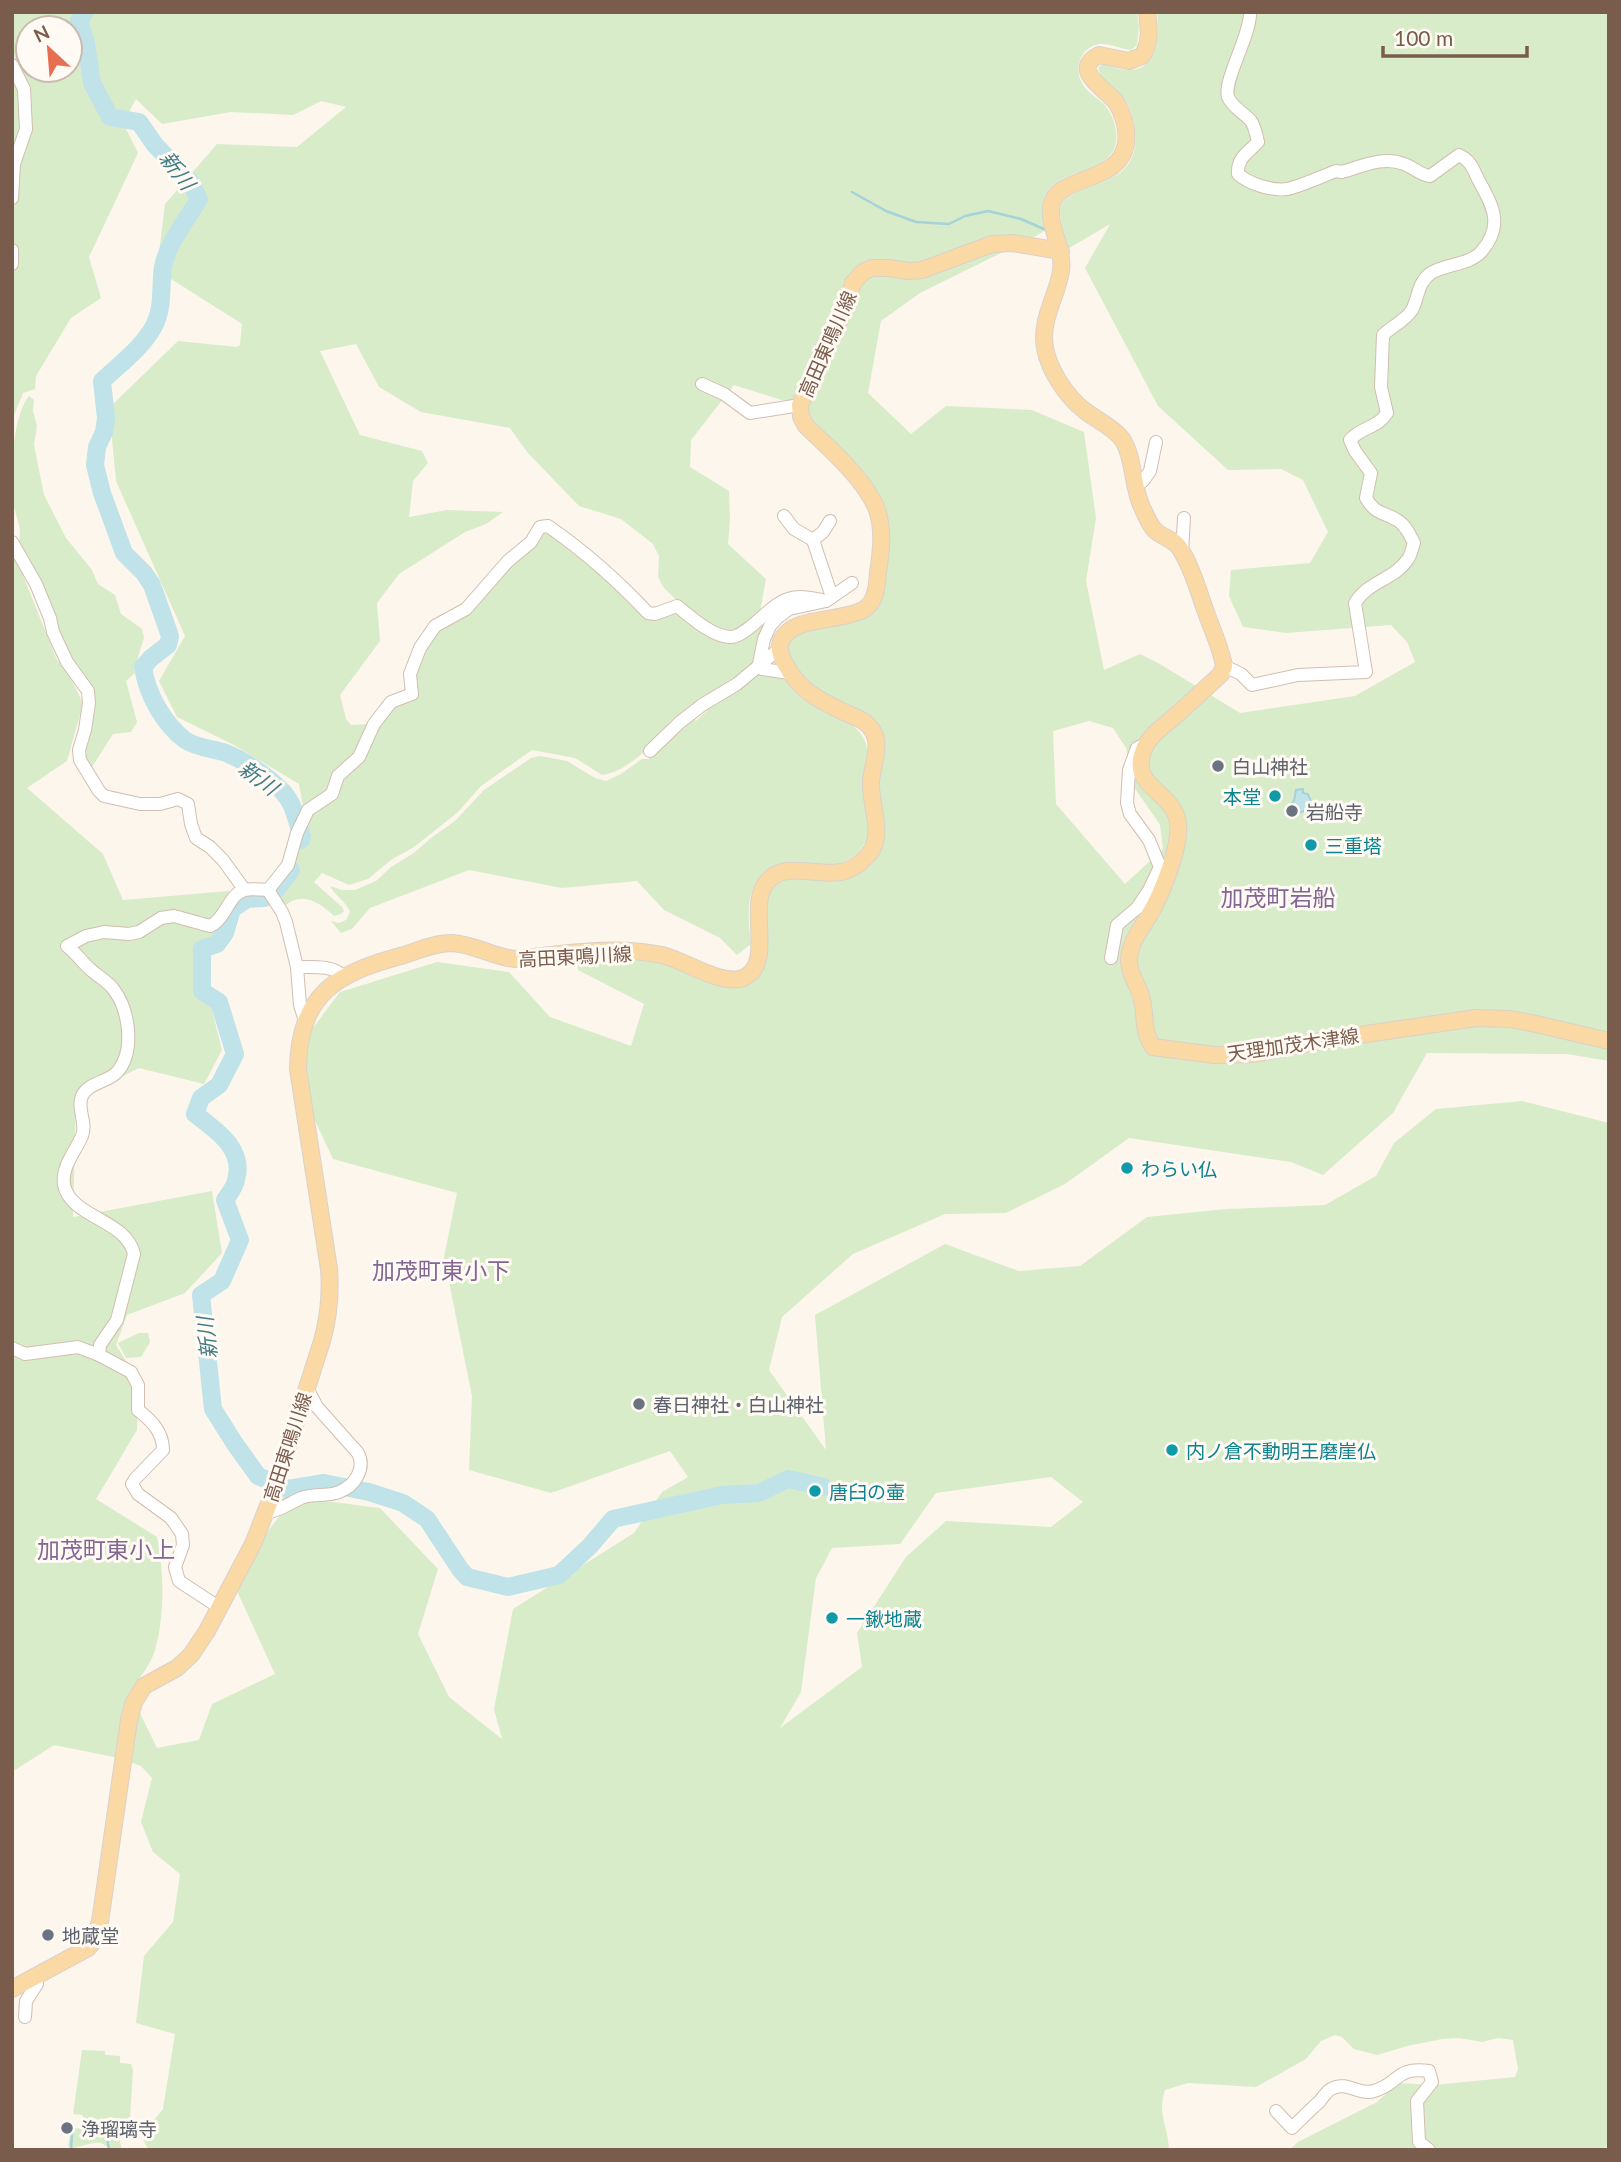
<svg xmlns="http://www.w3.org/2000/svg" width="1621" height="2162" font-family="Lato,'Noto Sans JP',sans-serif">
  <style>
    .green { fill: #d8ecc9; fill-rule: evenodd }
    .water { fill: #bfe3e8; stroke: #a5d3da; stroke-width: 2 }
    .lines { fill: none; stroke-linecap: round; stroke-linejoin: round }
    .stream { stroke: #a5d3da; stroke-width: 2.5 }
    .river { stroke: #bfe3e8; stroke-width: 18 }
    .minor-casing { stroke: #d1beb0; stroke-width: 14 }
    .major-casing { stroke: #dad1cd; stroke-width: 18 }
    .minor { stroke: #fff; stroke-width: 12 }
    .major { stroke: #fbd9a5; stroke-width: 16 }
    .worship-dot { fill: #6b7280; stroke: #fffaf3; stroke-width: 2.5 }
    .culture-dot { fill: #0f9aa8; stroke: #fffaf3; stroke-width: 2.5 }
    .labels { text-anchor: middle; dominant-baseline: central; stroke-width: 6; stroke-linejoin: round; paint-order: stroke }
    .street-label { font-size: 19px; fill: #7a5c4d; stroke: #fffaf3 }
    .worship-label { font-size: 19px; fill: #5b616d; stroke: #fffaf3; text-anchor: start }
    .culture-label { font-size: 19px; fill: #0d838f; stroke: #fffaf3; text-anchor: start }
    .water-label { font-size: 21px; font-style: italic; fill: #437c86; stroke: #fffaf3 }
    .quarter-label { font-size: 23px; fill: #846695; stroke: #fffaf3 }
  </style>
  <rect width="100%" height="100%" fill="#fdf6ec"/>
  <!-- green -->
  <g class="green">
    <path d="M12 12H1137L1139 26 1137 45 1131 50C1121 49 1110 43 1100 44 1082 46 1074 66 1081 81 1085 91 1096 97 1104 104 1114 115 1120 135 1114 149 1103 174 1058 168 1045 196 1040 205 1047 212 1046 222 1046 225 1044 229 1043 232L1028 240 921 264 871 263 839 309 794 404 734 385 691 440 690 467 729 491 730 521 728 544 766 579 760 611 736 632 729 634 692 615 664 588 658 577 659 556 653 544 621 519 579 506 527 452 510 428 421 412 379 387 356 344 320 351 360 435 422 451 428 463 413 481 409 517 447 510 503 512 486 524 465 532 399 574 377 603 380 641 340 695 346 719 351 725 370 724 358 752 337 772 322 796 304 812 299 784 234 745 177 717 159 681 185 636 116 481 109 408 178 341 237 347 240 345 242 324 157 270 165 204 217 144 297 147 346 107 321 101 293 115 231 112 162 124 136 99 123 123 138 153 89 257 101 298 71 318 36 376 35 389 23 393 12 420V192L25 150 23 75 12 52ZM28 28H70V70H28Z"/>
    <path d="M1157 12H1609V1061L1567 1054 1427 1053 1393 1113 1323 1175 1291 1162 1129 1138 1065 1184 1006 1213 945 1214 853 1254 782 1317 769 1370 826 1450 815 1315 945 1244 1019 1271 1080 1266 1147 1217 1227 1209 1325 1205 1376 1176 1394 1143 1436 1109 1522 1101 1609 1123V2146L1601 2150H1289L1298 2142 1377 2102 1398 2083 1434 2085 1515 2077 1518 2069 1513 2040 1498 2038 1482 2042 1459 2038 1442 2039 1407 2046 1377 2055 1354 2049 1342 2037 1335 2035 1321 2041 1306 2059 1256 2087 1188 2083 1165 2090C1157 2115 1168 2125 1169 2150H148L142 2135 163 2109 175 2034 136 2023 144 1956 173 1922 180 1874 153 1852 141 1822 152 1778 141 1766 130 1762 139 1711 157 1748 199 1740 212 1704 275 1674 237 1591C252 1562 272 1504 309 1501 328 1500 360 1506 380 1508L438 1569 418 1634 449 1697 502 1739 494 1709 513 1609 634 1533 662 1492 688 1477 670 1451 551 1493 469 1470 472 1396 444 1257 457 1193 333 1159 311 1112 304 1069 309 1033 340 992 437 962 509 972 550 1017 631 1046 644 1004 578 970V959H643L755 977 766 897 777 881 869 864 878 798 882 737C866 726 745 652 800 631 808 628 819 629 827 627 841 625 855 620 869 615L887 526 811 422 807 407 831 346 859 285 866 277 994 250 1009 249 920 293 881 321 868 393 911 434 946 406 1032 410 1084 432 1096 518 1086 581 1104 670 1140 654 1160 664 1240 713 1355 696 1415 662 1407 642 1391 625 1286 633 1243 627 1229 596 1231 570 1310 563 1328 532 1303 480 1281 469 1228 470 1158 406 1085 268 1110 224 1066 250C1066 239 1059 215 1060 208 1068 179 1142 194 1135 130 1134 116 1128 101 1118 91 1111 84 1100 78 1098 68L1102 64C1111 66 1120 70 1129 70 1159 70 1159 34 1157 12ZM1089 721 1113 728 1126 748 1134 787 1160 825 1163 849 1125 884 1056 804 1053 731ZM1051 1477 1083 1502 1051 1527 946 1521 906 1557 857 1633 862 1667 780 1728 801 1692 816 1578 832 1548 900 1544 936 1493Z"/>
    <polygon points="12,66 24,112 12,164"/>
    <path d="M29 396 34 400 33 411 37 426 34 445 44 495 66 538 92 570 98 584 115 595 121 614 142 629 144 638 134 670 135 673 126 681 137 722 131 732 113 734 90 770 81 758 93 705 74 667 19 547C19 539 21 532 19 525 17 516 13 507 12 498 11 472 12 417 29 396Z"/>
    <path d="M541 530 557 536 648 618 675 612 724 640 784 608 756 661 724 688 669 722V728C652 744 626 773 602 775L575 758 532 750 481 786 457 813 414 847 391 860 368 879 349 885 322 873 314 882 342 907 344 911 341 914 334 916C322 905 308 894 292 901 289 903 286 905 282 906L273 890 309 814 342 778 393 704 412 699 413 674 426 641Z"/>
    <path d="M12 548 56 658 72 680 83 704 67 761 27 788 103 854 123 900 229 891 223 938 196 947 222 1050 204 1084 139 1068 76 1099 73 1217 212 1191 222 1253 185 1293 127 1315 116 1345 138 1380 137 1430 96 1499 157 1537C164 1572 165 1614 155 1650 151 1665 138 1679 130 1692L131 1695 119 1758 54 1745 12 1772Z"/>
    <path d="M754 672 780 675C787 682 794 693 802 698 820 710 848 716 861 734 874 751 863 773 864 792 865 806 872 826 867 840 867 840 862 848 861 848 844 873 814 863 788 864 782 864 778 866 773 868 743 882 748 918 751 944L737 955 720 938 664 910 637 881 562 888 469 870 370 908 352 929 341 933 331 921 339 923 346 920 350 912C346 901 335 896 330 886L342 890H355L376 881 391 867 414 853 431 838 455 821 484 790 531 758 540 756 567 761 595 778 606 781 621 774 642 759H649L652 752 693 715 696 721 720 698Z"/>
    <polygon points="139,1333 148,1333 150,1342 141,1357 126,1358 118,1343"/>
    <path d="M323 1476C330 1477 338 1476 343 1483L273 1509 282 1480 288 1482Z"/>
    <polygon points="82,2050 105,2051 105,2055 120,2056 120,2063 131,2064 133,2070 130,2119 120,2128 83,2125 83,2115 73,2114"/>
    <path d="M73 2128 114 2131 118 2133 122 2150H110C99 2135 85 2148 70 2148L68 2146 71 2130Z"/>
  </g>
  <!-- water -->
  <polygon class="water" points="1303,789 1303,793 1308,794 1312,804 1304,811 1297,814 1291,804 1294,801 1296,790"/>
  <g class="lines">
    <!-- stream -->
    <g class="stream">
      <polyline points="852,192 886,211 916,222 949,224 965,216 988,211 1021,219 1046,230"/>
      <polyline points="105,2125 109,2150"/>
      <polyline points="71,2150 72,2133"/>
    </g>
    <!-- river -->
    <g class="river">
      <path d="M85 12 79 21 86 43 92 83 110 117 139 122 155 145 189 180 199 199C187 220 168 242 163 267 160 286 164 307 154 326 142 348 120 364 102 381L106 418 104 432 97 447 95 465 102 493 124 553 144 573 152 585 170 636 168 645 151 658 143 667C147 694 163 723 185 740 195 747 213 749 226 753 246 761 269 777 283 792 295 805 296 821 302 836L301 840"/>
      <path d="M291 870 276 890 264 898 247 899 232 909 225 933 217 944 202 949V991L219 1002 235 1054 219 1085 201 1098 195 1114C217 1131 245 1149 236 1180 235 1187 229 1194 225 1200L240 1240 222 1281 201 1295 213 1409 235 1444 258 1476 288 1489 324 1483 369 1492 403 1503 427 1519 460 1569 467 1577 508 1587 559 1575 590 1546 613 1519 722 1495 759 1493 788 1479 824 1487"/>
    </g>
    <!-- minor casing -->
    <g class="minor-casing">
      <g id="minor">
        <polyline points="12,65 24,89 26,129 14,164 12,198"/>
        <polyline points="12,250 12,264"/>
        <polyline points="702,384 724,394 750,413 800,405"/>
        <polyline points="1133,483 1143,481 1150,471 1156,442"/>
        <polyline points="784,516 794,529 813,540"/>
        <polyline points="830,521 823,532 813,540 832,597"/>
        <polyline points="12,542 36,584 50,618 53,632 67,662 88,691 89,703 85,730 79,750 80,760 99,791 104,796 140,804 160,804 178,799 188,804 191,824 196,838 210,847 223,860 244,889"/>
        <polyline points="1182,553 1184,518"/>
        <path d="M1224 666 1241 674 1252 685 1298 675 1366 672 1355 603C1368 581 1394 580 1408 559 1411 555 1412 548 1414 543 1410 535 1405 524 1397 520 1382 511 1376 515 1366 498L1371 473 1355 451 1350 440C1361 427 1378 428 1387 413L1381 387 1383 335C1391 327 1406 320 1412 310 1419 297 1417 283 1431 273 1445 264 1469 265 1481 252 1505 225 1492 205 1478 179 1472 167 1471 161 1459 155L1430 176C1420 175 1413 167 1404 164 1383 156 1363 166 1342 172L1336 171C1323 176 1298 187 1287 189 1272 191 1249 184 1238 174 1237 157 1248 153 1258 142 1256 134 1255 127 1251 121 1244 113 1232 107 1228 97 1223 80 1251 35 1250 12"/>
        <polyline points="789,673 762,669 759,664 764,639 770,626 777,618 789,609 826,601 852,583"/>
        <polyline points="650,751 679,723 702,705 737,684 779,649"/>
        <polyline points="268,890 282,912 286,922 297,967 300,1005 305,1021"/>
        <polyline points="1111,958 1117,925 1137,908 1148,892 1160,867 1149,840 1130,814 1127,803 1129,770 1137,748 1145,744"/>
        <path d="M297 967C312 967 334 965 344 977"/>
        <path d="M12 1348 25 1354 78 1347 99 1355 131 1372 138 1385V1410C152 1421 163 1432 163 1450L135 1479 132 1484 138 1494 171 1518 182 1534 183 1545 175 1567 179 1581 220 1608"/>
        <path d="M99 1355 100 1345 117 1320 134 1254C126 1219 71 1218 64 1185 61 1167 75 1152 82 1136 87 1123 78 1112 81 1099 85 1082 109 1083 118 1071 135 1050 129 1010 114 990 108 981 97 976 90 969 82 962 76 953 67 946L86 936 104 932 129 934 139 932 161 918 174 916 210 926C226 919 229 893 245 890 251 888 261 890 268 890L288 865 297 833 308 810 332 794 338 776 359 757 374 724 391 702 412 694 410 674 420 648 435 626 466 609 508 561 531 542 540 527 548 526C584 551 618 581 648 613L655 614 677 606C691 617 710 635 729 637 745 639 770 604 788 599 800 595 813 598 826 601"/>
        <path d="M265 1513C280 1511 288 1504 301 1498 313 1493 327 1497 339 1492 355 1486 366 1468 358 1453L317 1407 307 1388"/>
        <polyline points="25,2017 26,2001 37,1984 34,1978"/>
        <path d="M1276 2111 1292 2128C1301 2119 1310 2110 1320 2101 1323 2097 1327 2091 1331 2089 1347 2080 1359 2096 1374 2091 1399 2084 1396 2066 1429 2071L1432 2082 1417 2101 1419 2142 1429 2150"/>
      </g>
    </g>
    <!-- major casing -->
    <g class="major-casing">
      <g id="major">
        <path d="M1147 12C1149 27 1151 43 1142 56L1129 61 1099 55C1069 70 1107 90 1116 102 1123 114 1128 129 1126 143 1120 186 1054 173 1051 208 1049 229 1064 248 1061 271 1057 297 1040 319 1045 348 1049 370 1066 396 1084 410 1096 420 1112 426 1122 439 1134 457 1132 484 1141 505 1145 513 1150 527 1157 532 1164 538 1173 539 1179 547 1192 567 1199 593 1207 615 1213 632 1221 648 1224 666L1221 674C1206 688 1190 703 1174 717 1165 725 1150 735 1145 747 1126 788 1174 790 1178 823 1181 846 1162 893 1150 914 1141 930 1129 942 1129 961 1129 974 1138 985 1141 996 1147 1016 1141 1029 1153 1047L1214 1055 1254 1054 1325 1040 1476 1018 1510 1019 1536 1024 1609 1041"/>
        <path d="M12 1989 88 1948 93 1942 100 1922 129 1720 134 1702 144 1686 177 1668 191 1655 207 1631 253 1544 275 1488 322 1341C329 1316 331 1295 329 1269L298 1069C299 993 337 973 404 955 419 950 436 943 452 943 474 944 493 957 515 959 563 954 614 945 662 955 684 960 721 986 743 978 774 965 749 912 764 886 786 850 835 893 865 858 868 855 873 849 874 845 881 828 870 801 871 782 872 764 884 742 869 726 864 720 854 716 846 713 821 701 799 691 786 665 782 659 779 653 780 645 787 615 838 623 863 610 876 603 877 586 878 573 881 552 884 531 877 510 866 480 829 448 806 426L801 417 800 405 826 343 845 311 853 283 863 272 872 268H888L909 271 922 270 992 244 1012 243 1061 251"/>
      </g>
    </g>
    <!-- minor -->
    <use href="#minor" class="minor"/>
    <!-- major -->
    <use href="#major" class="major"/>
  </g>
  <!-- markers -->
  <g class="worship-dot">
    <circle cx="1218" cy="766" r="7"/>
    <circle cx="1292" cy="811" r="7"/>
    <circle cx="639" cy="1404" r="7"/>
    <circle cx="48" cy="1935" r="7"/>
    <circle cx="67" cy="2128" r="7"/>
  </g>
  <g class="culture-dot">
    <circle cx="1275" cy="796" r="7"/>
    <circle cx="1311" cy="845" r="7"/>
    <circle cx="1127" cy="1168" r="7"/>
    <circle cx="1172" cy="1450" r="7"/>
    <circle cx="815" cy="1491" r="7"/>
    <circle cx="832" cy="1618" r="7"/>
  </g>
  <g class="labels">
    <!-- street labels -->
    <g class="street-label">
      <text transform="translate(827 344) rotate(-66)">高田東鳴川線</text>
      <text transform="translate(575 956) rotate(-3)">高田東鳴川線</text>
      <text transform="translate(1293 1044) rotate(-8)">天理加茂木津線</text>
      <text transform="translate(287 1447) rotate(-72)">高田東鳴川線</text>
    </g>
    <!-- worship labels -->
    <g class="worship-label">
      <text x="1232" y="766">白山神社</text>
      <text x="1306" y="811">岩船寺</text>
      <text x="653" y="1404">春日神社・白山神社</text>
      <text x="62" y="1935">地蔵堂</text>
      <text x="81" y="2128">浄瑠璃寺</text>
    </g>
    <!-- culture labels -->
    <g class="culture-label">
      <text x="1261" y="796" text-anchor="end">本堂</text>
      <text x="1325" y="845">三重塔</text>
      <text x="1141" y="1168">わらい仏</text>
      <text x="1186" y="1450">内ノ倉不動明王磨崖仏</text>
      <text x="829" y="1491">唐臼の壷</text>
      <text x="846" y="1618">一鍬地蔵</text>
    </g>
    <!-- water labels -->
    <g class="water-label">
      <text transform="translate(178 170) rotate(53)">新川</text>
      <text transform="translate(259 777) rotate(36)">新川</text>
      <text transform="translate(206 1338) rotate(-96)">新川</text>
    </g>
    <!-- quarter labels -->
    <g class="quarter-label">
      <text x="1278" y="897">加茂町岩船</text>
      <text x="441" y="1270">加茂町東小下</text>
      <text x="106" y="1549">加茂町東小上</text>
    </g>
  </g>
  <!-- border -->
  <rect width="1621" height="2162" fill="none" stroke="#7a5c4d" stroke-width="28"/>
  <!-- north arrow -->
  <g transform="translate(49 49) rotate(334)"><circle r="33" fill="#fffaf3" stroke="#cabbb1" stroke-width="2"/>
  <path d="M0-5L12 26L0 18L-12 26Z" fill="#e76f51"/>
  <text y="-10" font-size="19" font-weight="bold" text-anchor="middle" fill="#7a5c4d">N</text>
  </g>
  <!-- scale -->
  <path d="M1383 46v10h144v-10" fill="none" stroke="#7a5c4d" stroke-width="3.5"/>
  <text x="1394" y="46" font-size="21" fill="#7a5c4d" stroke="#fffaf3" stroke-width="5" paint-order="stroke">100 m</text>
</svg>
